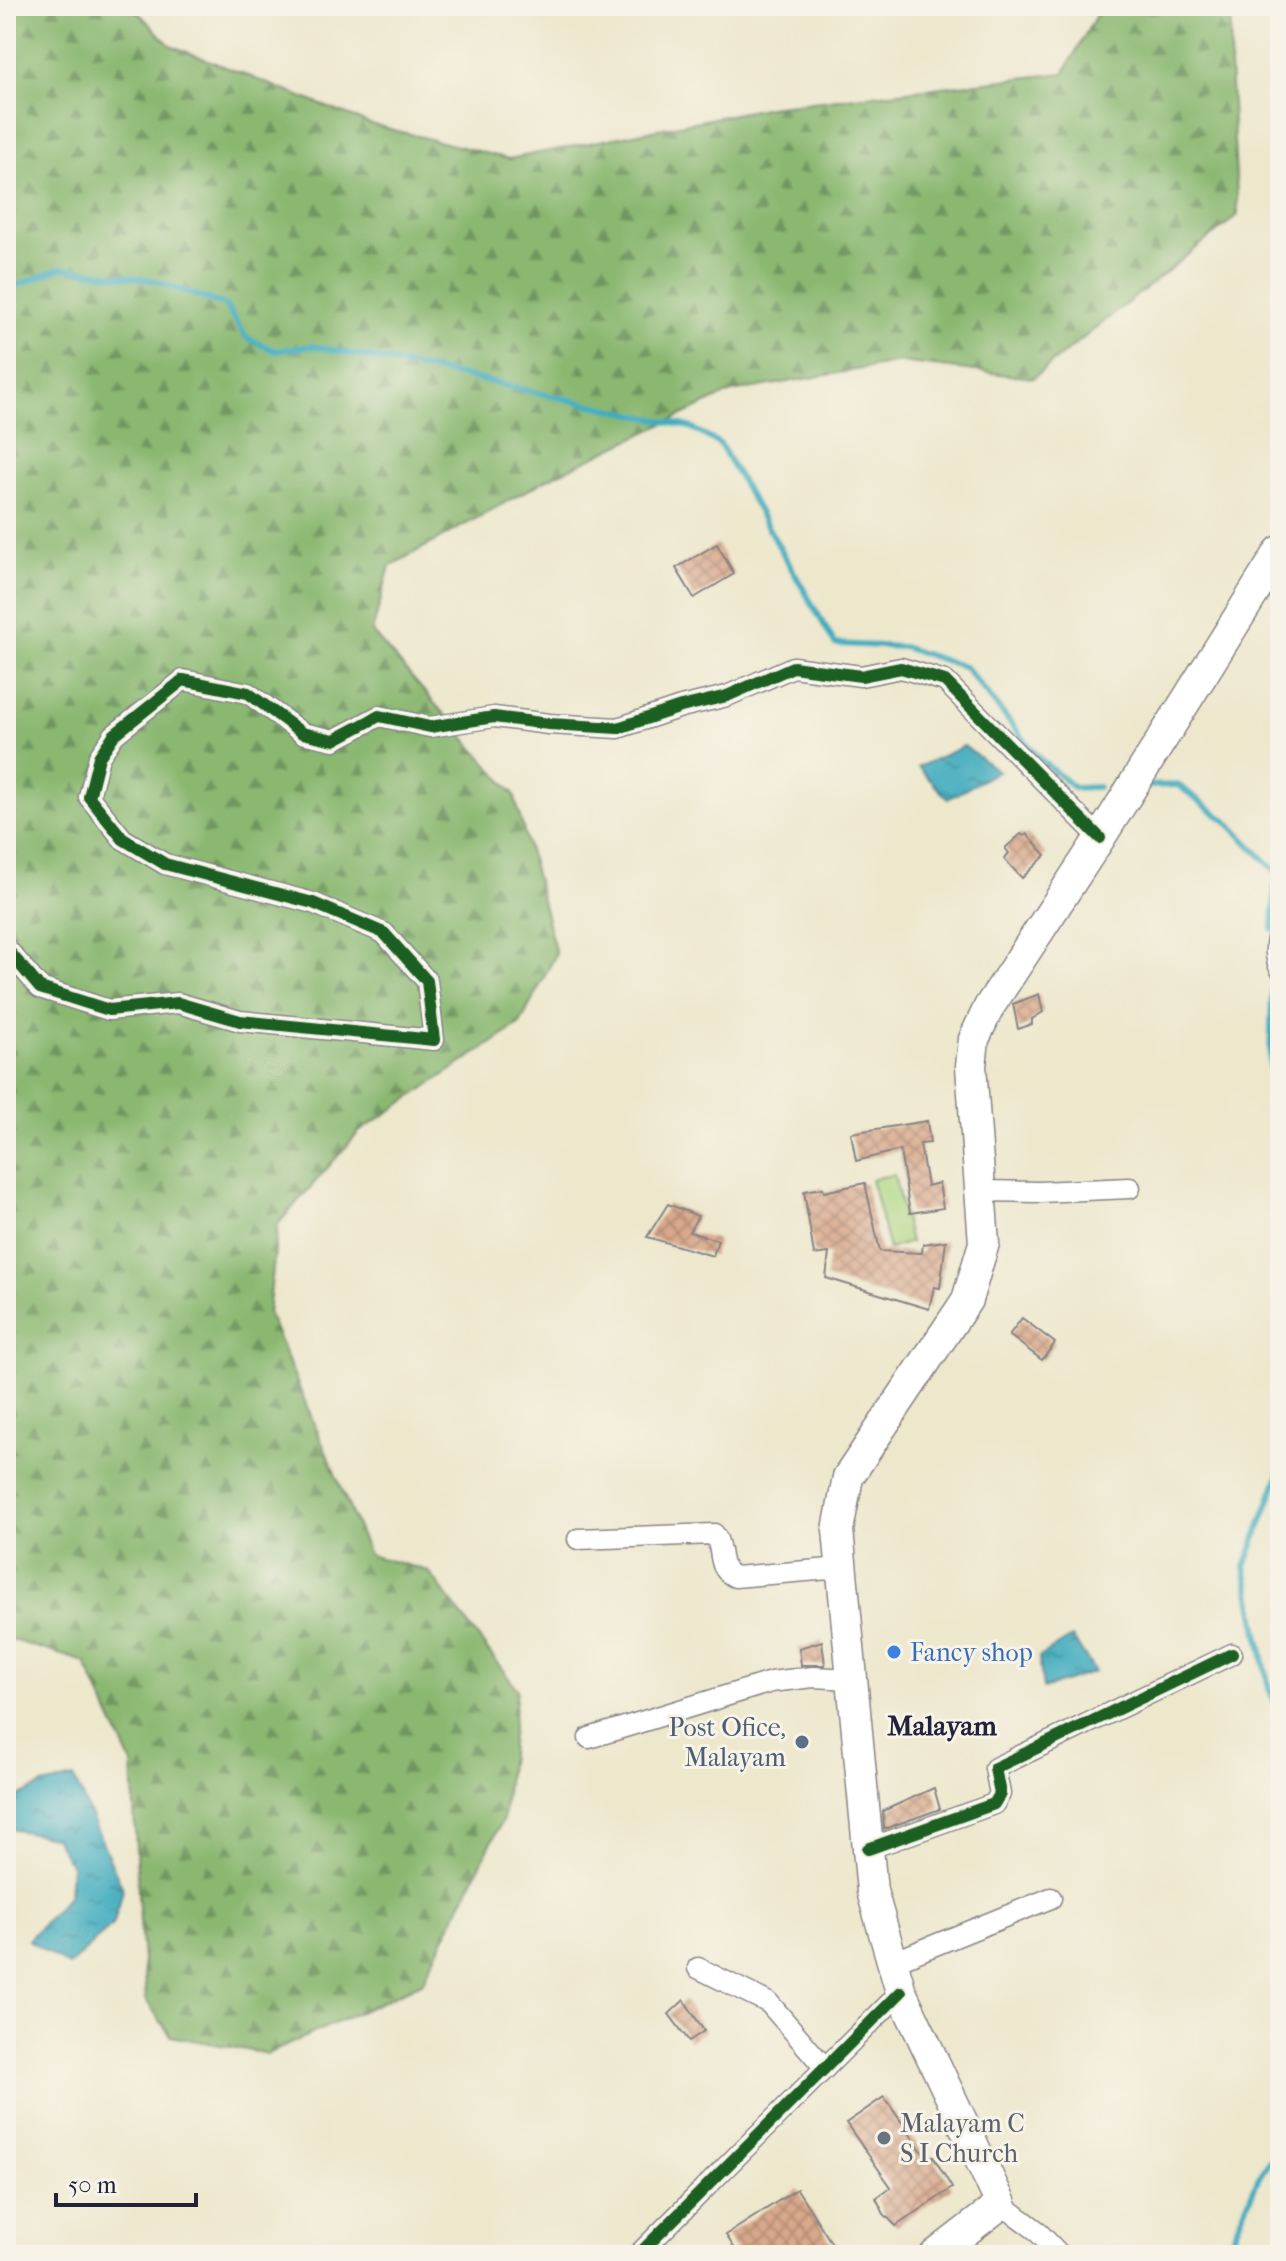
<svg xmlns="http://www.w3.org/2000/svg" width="1286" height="2261" font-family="'IM FELL French Canon',serif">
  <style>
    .forest { fill: url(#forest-firs); stroke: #566d56; stroke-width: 2 }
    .green { fill: #add783; stroke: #687c5f; stroke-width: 2 }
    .water { fill: url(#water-ripples); stroke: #30677c; stroke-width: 2 }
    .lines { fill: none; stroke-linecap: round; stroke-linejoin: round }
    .stream { stroke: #3facbe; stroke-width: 6 }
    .building { fill: url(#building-cross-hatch) }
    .minor-casing { stroke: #888484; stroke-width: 23 }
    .secondary-casing { stroke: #888484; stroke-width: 33 }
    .minor { stroke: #fff; stroke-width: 20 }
    .secondary { stroke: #fff; stroke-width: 30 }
    .cycleway-casing { stroke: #f7f3e8; stroke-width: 17 }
    .cycleway { stroke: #1b5e20; stroke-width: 12 }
    .shop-dot { fill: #3f7fe0; stroke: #f7f3e8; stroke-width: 3 }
    .service-dot { fill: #5c6f8a; stroke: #f7f3e8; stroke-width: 3 }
    .worship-dot { fill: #6b7280; stroke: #f7f3e8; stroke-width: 3 }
    .labels { text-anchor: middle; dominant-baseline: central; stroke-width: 6; stroke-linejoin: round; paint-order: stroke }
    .shop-label { font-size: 26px; fill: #366cbe; stroke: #f7f3e8; text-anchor: start }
    .service-label { font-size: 26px; fill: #4e5e75; stroke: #f7f3e8; text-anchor: end }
    .worship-label { font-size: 26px; fill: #5b616d; stroke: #f7f3e8; text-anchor: start }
    .neighbourhood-label { font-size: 28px; font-weight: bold; fill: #22223b; stroke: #f7f3e8 }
  </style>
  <defs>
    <pattern id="forest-firs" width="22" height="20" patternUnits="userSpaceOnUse" patternTransform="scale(2)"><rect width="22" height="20" fill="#8ab871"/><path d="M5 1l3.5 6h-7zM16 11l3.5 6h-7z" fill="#70955e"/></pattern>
    <pattern id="water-ripples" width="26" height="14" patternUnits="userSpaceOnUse" patternTransform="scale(2)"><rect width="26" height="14" fill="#3facbe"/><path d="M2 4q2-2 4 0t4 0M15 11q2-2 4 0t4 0" fill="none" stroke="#348c9c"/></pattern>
    <pattern id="building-cross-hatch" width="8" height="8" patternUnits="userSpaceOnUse" patternTransform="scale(2)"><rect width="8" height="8" fill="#d9a98b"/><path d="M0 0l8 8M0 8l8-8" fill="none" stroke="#b08973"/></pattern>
  </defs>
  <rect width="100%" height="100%" fill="#f7f3e8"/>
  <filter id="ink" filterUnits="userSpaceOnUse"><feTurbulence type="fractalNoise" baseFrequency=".0125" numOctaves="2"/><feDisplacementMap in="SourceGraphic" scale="16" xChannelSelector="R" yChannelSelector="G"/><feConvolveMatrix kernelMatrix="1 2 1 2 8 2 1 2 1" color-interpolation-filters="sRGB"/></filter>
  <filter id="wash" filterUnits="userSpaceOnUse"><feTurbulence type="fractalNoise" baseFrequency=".006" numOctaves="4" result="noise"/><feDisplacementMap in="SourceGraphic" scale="32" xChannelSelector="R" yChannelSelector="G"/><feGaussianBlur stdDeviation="1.8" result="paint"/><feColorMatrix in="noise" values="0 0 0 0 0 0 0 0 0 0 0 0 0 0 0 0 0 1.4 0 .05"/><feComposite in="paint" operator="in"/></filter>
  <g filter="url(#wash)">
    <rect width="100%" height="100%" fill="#ede7cc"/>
    <!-- forest -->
    <polygon class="forest" points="6,6 132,6 170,45 370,124 509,159 769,107 1064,73 1101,6 1231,6 1230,66 1238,215 1033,378 900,362 731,392 555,475 390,566 372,632 514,794 556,954 520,1024 359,1132 278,1224 268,1313 369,1555 428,1571 517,1689 503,1819 422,1983 268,2054 171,2036 146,2000 138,1894 132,1764 85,1662 6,1638"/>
    <!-- green -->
    <polygon class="green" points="894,1175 910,1242 889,1249 871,1179"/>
    <!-- water -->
    <g class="water">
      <polygon points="964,746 998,771 948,799 918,767"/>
      <polygon points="1072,1637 1095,1672 1043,1689 1039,1657"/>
      <polygon points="74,1778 123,1889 114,1923 69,1966 28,1940 69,1895 71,1865 54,1837 15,1830 6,1821 6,1803 42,1785"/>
    </g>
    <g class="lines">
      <!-- stream -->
      <g class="stream">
        <polyline points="6,290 61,268 152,280 225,305 247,338 275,351 312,346 463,376 690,427 720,444 835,644 903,647 965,667 1040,759 1074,788 1098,787"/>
        <polyline points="1145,786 1178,785 1225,820 1279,874"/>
        <polyline points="1273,930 1275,886 1280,872"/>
        <polyline points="1273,965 1270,1063 1280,1121"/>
        <polyline points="1280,1472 1245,1567 1269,1688 1280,1714"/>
        <polyline points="1234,2255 1230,2243 1259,2177 1280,2144"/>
      </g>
    </g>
    <g id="blocks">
      <!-- building -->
      <g class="building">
        <polygon points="717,544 734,574 694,598 676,568"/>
        <polygon points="1021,834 1024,836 1027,834 1046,855 1022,878 1004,859 1009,853 1005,848"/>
        <polygon points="1039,994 1043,1012 1032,1019 1032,1024 1018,1029 1013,1004"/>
        <polygon points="927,1121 930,1143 920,1144 927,1186 939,1183 943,1208 910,1213 900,1150 856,1161 851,1133"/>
        <polygon points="865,1183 880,1251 922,1253 923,1244 946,1241 940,1288 934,1287 929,1309 826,1278 829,1253 814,1255 804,1191 823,1188 824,1192"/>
        <polygon points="668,1204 698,1216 689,1232 718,1240 713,1256 647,1237"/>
        <polygon points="1022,1318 1055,1343 1042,1360 1009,1335"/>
        <polygon points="822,1641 825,1665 801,1665 799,1648"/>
        <polygon points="934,1788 940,1809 884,1829 883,1811"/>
        <polygon points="684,2000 704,2031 689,2041 669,2014"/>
        <polygon points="884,2097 928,2160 933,2156 952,2188 896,2226 884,2214 876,2198 891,2187 846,2123"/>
        <polygon points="797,2189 834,2247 822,2255 739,2255 726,2235"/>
      </g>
    </g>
  </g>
  <g filter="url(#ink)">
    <use href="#blocks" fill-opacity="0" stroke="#888484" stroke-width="2"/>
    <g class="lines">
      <!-- minor casing -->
      <g class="minor-casing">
        <g id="minor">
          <path d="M1280 930C1275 941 1274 957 1280 968"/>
          <polyline points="6,948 40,988 109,1010 178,1003 240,1021 434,1040 427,981 384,933 313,903 165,864 123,839 89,797 99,757 114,735 183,680 248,693 302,733 334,740 379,716 430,727 494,717 549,724 618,728 681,707 727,696 793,667 861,676 901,668 945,681 1100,838"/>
          <polyline points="981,1191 1039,1192 1130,1188"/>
          <path d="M578 1539 714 1534C725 1549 715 1568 735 1577L842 1568"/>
          <polyline points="589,1738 771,1682 813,1677 852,1679"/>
          <polyline points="868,1849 994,1804 1000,1794 995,1768 1232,1654"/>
          <polyline points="893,1962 1051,1898"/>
          <polyline points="698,1968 769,2003 825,2068"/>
          <polyline points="1001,2204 1036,2230 1060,2255"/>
          <polyline points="638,2255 901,1992"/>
        </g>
      </g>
      <!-- secondary casing -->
      <g class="secondary-casing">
        <polyline id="secondary" points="935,2255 1001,2204 901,1992 872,1891 838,1530 848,1477 967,1300 984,1243 971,1066 974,1039 989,1007 1100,838 1280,551"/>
      </g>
      <!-- minor -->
      <use href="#minor" class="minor"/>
      <!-- secondary -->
      <use href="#secondary" class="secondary"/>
      <!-- cycleway casing -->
      <g class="cycleway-casing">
        <g id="cycleway">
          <polyline points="6,948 40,988 109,1010 178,1003 240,1021 434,1040 427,981 384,933 313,903 165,864 123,839 89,797 99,757 114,735 183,680 248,693 302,733 334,740 379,716 430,727 494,717 549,724 618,728 681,707 727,696 793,667 861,676 901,668 945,681 1100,838"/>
          <polyline points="868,1849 994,1804 1000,1794 995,1768 1232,1654"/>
          <polyline points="638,2255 901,1992"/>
        </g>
      </g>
      <!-- cycleway -->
      <use href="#cycleway" class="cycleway"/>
    </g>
  </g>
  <!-- markers -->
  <circle class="shop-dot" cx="894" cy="1652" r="8"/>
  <circle class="service-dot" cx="802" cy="1742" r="8"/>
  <circle class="worship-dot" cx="884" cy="2138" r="8"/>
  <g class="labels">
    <!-- shop labels -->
    <g class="shop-label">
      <text x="910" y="1652">Fancy shop</text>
    </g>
    <!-- service labels -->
    <g class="service-label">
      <text x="786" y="1727">Post Ofice,<tspan x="786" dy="30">Malayam</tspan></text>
    </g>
    <!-- worship labels -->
    <g class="worship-label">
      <text x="900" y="2123">Malayam C<tspan x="900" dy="30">S I Church</tspan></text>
    </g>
    <!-- neighbourhood labels -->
    <g class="neighbourhood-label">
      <text x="942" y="1725">Malayam</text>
    </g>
  </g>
  <!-- margin -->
  <rect width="1286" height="2261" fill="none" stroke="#f7f3e8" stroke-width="32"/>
  <!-- scale -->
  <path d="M56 2193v12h140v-12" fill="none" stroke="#22223b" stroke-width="4"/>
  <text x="68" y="2193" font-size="24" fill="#22223b" stroke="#f7f3e8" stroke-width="6" paint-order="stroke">50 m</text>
</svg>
